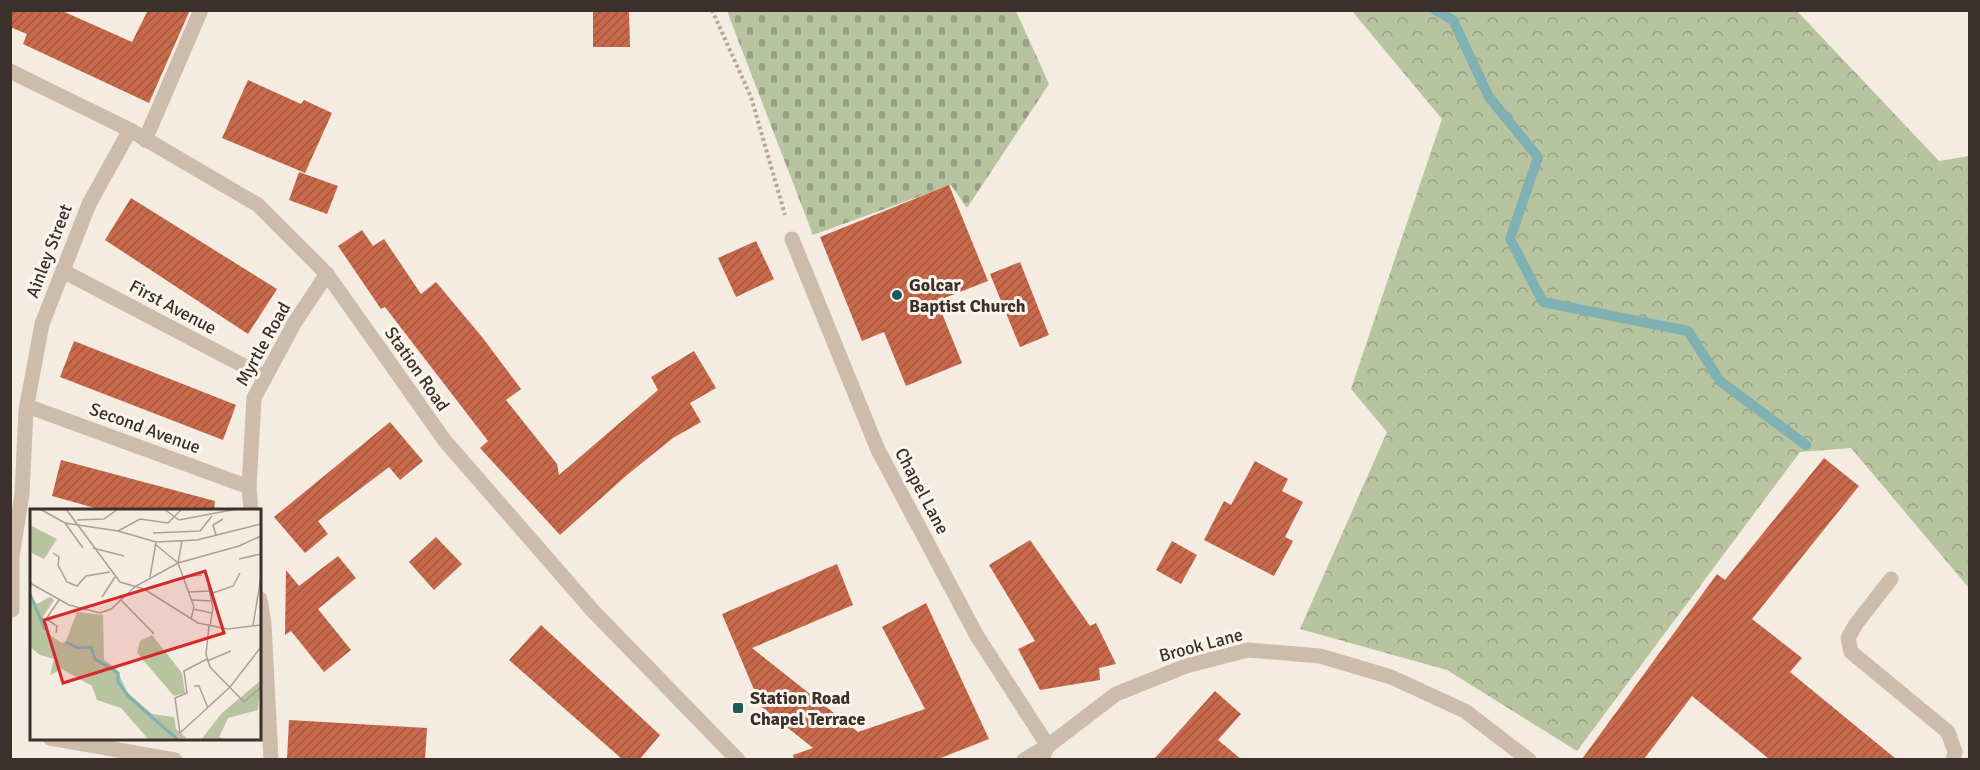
<svg xmlns="http://www.w3.org/2000/svg" width="1980" height="770" font-family="Signika,sans-serif">
  <style>
    .forest { fill: url(#forest-crowns) }
    .cemetery { fill: url(#cemetery-stones) }
    .lines { fill: none; stroke-linecap: round; stroke-linejoin: round }
    .stream { stroke: #7fb0b2; stroke-width: 10 }
    .building { fill: url(#building-hatch) }
    .path { stroke: #b9a596; stroke-width: 4; stroke-dasharray: 3 3; stroke-linecap: butt }
    .service { stroke: #cdbbac; stroke-width: 15 }
    .minor { stroke: #cdbbac; stroke-width: 15 }
    .tertiary { stroke: #cdbbac; stroke-width: 15 }
    .poi-dot { fill: #1f5a5e; stroke: #fbf5ee; stroke-width: 2 }
    .labels { text-anchor: middle; dominant-baseline: central; stroke-width: 6; stroke-linejoin: round; paint-order: stroke }
    .street-label { font-size: 18px; fill: #3b302b; stroke: #fbf5ee }
    .poi-label { font-size: 18px; font-weight: bold; fill: #3b302b; stroke: #fbf5ee; text-anchor: start }
    .inset-river { fill: none; stroke: #7fb0b2; stroke-width: 3 }
    .inset-road { fill: none; stroke: #aaa098; stroke-width: 1.5 }
    .view { fill: #d62828; fill-opacity: 0.15; stroke: #d62828; stroke-width: 3 }
    .inset-edge { fill: none; stroke: #3b302b; stroke-width: 3 }
  </style>
  <defs>
    <pattern id="forest-crowns" width="20" height="18" patternUnits="userSpaceOnUse" patternTransform="scale(1.5)"><rect width="20" height="18" fill="#b8c4a0"/><path d="M2 6a3 3 0 1 1 6 0M12 15a3 3 0 1 1 6 0" fill="none" stroke="#97a083"/></pattern>
    <pattern id="cemetery-stones" width="16" height="16" patternUnits="userSpaceOnUse" patternTransform="scale(1.5)"><rect width="16" height="16" fill="#b8c4a0"/><path d="M2 7V4a2 2 0 0 1 4 0v3zM10 15v-3a2 2 0 0 1 4 0v3z" fill="#97a083"/></pattern>
    <pattern id="building-hatch" width="6" height="6" patternUnits="userSpaceOnUse" patternTransform="scale(1.5)"><rect width="6" height="6" fill="#c8694b"/><path d="M-1 1l2-2M0 6l6-6M5 7l2-2" fill="none" stroke="#a4573f"/></pattern>
  </defs>
  <rect width="100%" height="100%" fill="#f4ebe1"/>
  <!-- forest -->
  <polygon class="forest" points="1352,11 1797,11 1939,161 1969,156 1969,588 1851,448 1800,452 1577,751 1447,670 1300,629 1387,432 1351,389 1442,119"/>
  <!-- cemetery -->
  <polygon class="cemetery" points="727,11 1016,11 1049,84 967,208 951,185 813,235"/>
  <g class="lines">
    <!-- stream -->
    <polyline class="stream" points="1435,10 1453,20 1489,97 1538,157 1510,239 1543,302 1688,331 1720,381 1806,445"/>
  </g>
  <!-- building -->
  <g class="building">
    <polygon points="10,10 60,10 132,42 148,10 190,10 149,103 23,44 27,34 10,27"/>
    <polygon points="593,10 629,10 630,47 593,47"/>
    <polygon points="248,80 301,104 304,100 332,113 305,173 222,138"/>
    <polygon points="299,172 338,186 327,214 289,200"/>
    <polygon points="949,185 988,281 937,301 962,363 906,386 884,332 862,341 820,237"/>
    <polygon points="131,198 277,289 248,334 105,240"/>
    <polygon points="362,230 373,246 384,239 421,294 436,282 482,337 521,389 506,400 557,464 559,475 658,390 651,377 694,351 716,388 690,403 701,422 673,438 627,475 560,535 480,448 488,441 385,307 381,309 338,246"/>
    <polygon points="756,241 774,279 736,297 718,258"/>
    <polygon points="1020,262 1049,335 1020,347 990,274"/>
    <polygon points="74,341 236,405 223,440 60,377"/>
    <polygon points="390,422 423,461 400,480 389,467 318,521 328,534 305,553 274,517"/>
    <polygon points="1824,458 1859,486 1752,619 1802,658 1790,672 1896,759 1769,759 1692,696 1644,759 1582,759 1717,574 1725,580"/>
    <polygon points="61,460 215,501 214,510 102,510 52,496"/>
    <polygon points="1255,461 1288,479 1282,491 1303,502 1285,537 1293,541 1274,576 1204,540 1224,501 1231,505"/>
    <polygon points="436,537 462,564 434,590 409,562"/>
    <polygon points="1030,540 1090,626 1096,623 1116,664 1099,668 1100,680 1040,690 1018,649 1035,641 989,565"/>
    <polygon points="1172,541 1197,555 1181,584 1156,570"/>
    <polygon points="338,556 356,578 318,609 351,650 324,672 291,631 285,635 286,570 299,586"/>
    <polygon points="837,564 853,605 752,648 858,732 925,709 882,627 926,603 989,739 938,759 794,759 793,755 813,748 749,697 755,692 722,614"/>
    <polygon points="541,625 660,735 640,759 622,759 509,660"/>
    <polygon points="1215,691 1241,714 1218,740 1241,759 1154,759"/>
    <polygon points="289,720 427,728 425,759 287,759"/>
  </g>
  <g class="lines">
    <!-- path -->
    <polyline class="path" points="712,10 751,97 785,215"/>
    <!-- service -->
    <g class="service">
      <polyline points="1891,579 1856,624 1848,638 1851,652 1948,732 1955,752 1953,760"/>
      <polyline points="50,738 175,760"/>
    </g>
    <!-- minor -->
    <g class="minor">
      <polyline points="145,140 201,10"/>
      <polyline points="792,239 878,450 977,636 1048,746 1041,760"/>
      <polyline points="63,271 265,377"/>
      <polyline points="27,406 249,487"/>
      <polyline points="251,511 249,487 254,398 295,322 327,274"/>
      <polyline points="260,599 264,624 271,760"/>
      <polyline points="12,610 12,556 22,494 26,410 42,324 89,204 130,130"/>
    </g>
    <!-- tertiary -->
    <g class="tertiary">
      <polyline points="10,71 130,130 258,205 327,274 445,441 593,611 738,760"/>
      <polyline points="1024,760 1048,746 1116,694 1186,666 1248,650 1320,656 1391,677 1465,711 1529,760"/>
    </g>
  </g>
  <!-- markers -->
  <g class="poi-dot">
    <circle cx="897" cy="295" r="6"/>
    <rect x="732" y="702" width="12" height="12" rx="3"/>
  </g>
  <g class="labels">
    <!-- street labels -->
    <g class="street-label">
      <text transform="translate(49 251) rotate(-69)">Ainley Street</text>
      <text transform="translate(173 307) rotate(28)">First Avenue</text>
      <text transform="translate(263 344) rotate(-61)">Myrtle Road</text>
      <text transform="translate(417 369) rotate(55)">Station Road</text>
      <text transform="translate(145 428) rotate(20)">Second Avenue</text>
      <text transform="translate(922 491) rotate(62)">Chapel Lane</text>
      <text transform="translate(1201 645) rotate(-15)">Brook Lane</text>
    </g>
    <!-- poi labels -->
    <g class="poi-label">
      <text x="909" y="285">Golcar<tspan x="909" dy="21">Baptist Church</tspan></text>
      <text x="750" y="698">Station Road<tspan x="750" dy="21">Chapel Terrace</tspan></text>
    </g>
  </g>
  <!-- overview -->
  <g transform="translate(30 509)">
    <rect width="231" height="231" fill="#f4ebe1"/>
    <path d="M0 87 7 95 20 88 24 91 13 108 17 124 32 134 36 132 47 103 73 106 74 151 86 159 97 183 122 205 144 208 146 220 157 229 119 231 91 199 67 191 62 177 32 160 20 166 24 150 10 146 0 138ZM231 171 228 201 198 209 189 228 198 231H171L191 205Z" fill="#b8c4a0"/>
    <path d="M122 126 152 164 155 184 144 187 107 144 110 132Z" fill="#b8c4a0"/>
    <path d="M0 16 27 30 14 50 0 43Z" fill="#b8c4a0"/>
    <path class="inset-river" d="M0 85 15 121M36 133 48 139 61 138 65 150 88 164V173L99 188 147 230"/>
    <path class="inset-road" d="M10 0 35 14 88 22 126 33 167 31 231 15M36 0 90 73 114 80 168 114 198 120 231 116M134 0 149 11 207 0M47 11 74 10 88 0M35 14 53 39M88 22 110 10 138 14 152 0M123 24 170 22 182 7M186 26 183 16 193 10M152 32 148 54 164 98 161 110M125 35 148 54M63 39 94 47M23 44 29 48 28 56 37 73 47 77 56 67 80 63M209 50 231 45M120 68 126 33M153 68 172 66M0 74 39 96 70 104 81 100 106 77 148 54 209 37 231 27M178 75 183 99 180 117M159 83 180 82M180 85 203 77 210 64M72 88 85 68M90 90 124 125M162 91 182 92M163 100 182 104M223 116 231 68M179 117 176 145 180 158 214 193 231 178M26 124 27 117 16 110 29 91M177 150 154 162 157 184 145 189 150 224 200 178 231 138M177 152 201 142M164 177H169L178 199"/>
    <path class="view" d="M175 62 194 124 33 174 14 111Z"/>
    <rect width="231" height="231" class="inset-edge"/>
  </g>
  <!-- border -->
  <rect width="1980" height="770" fill="none" stroke="#3b302b" stroke-width="24"/>
</svg>
